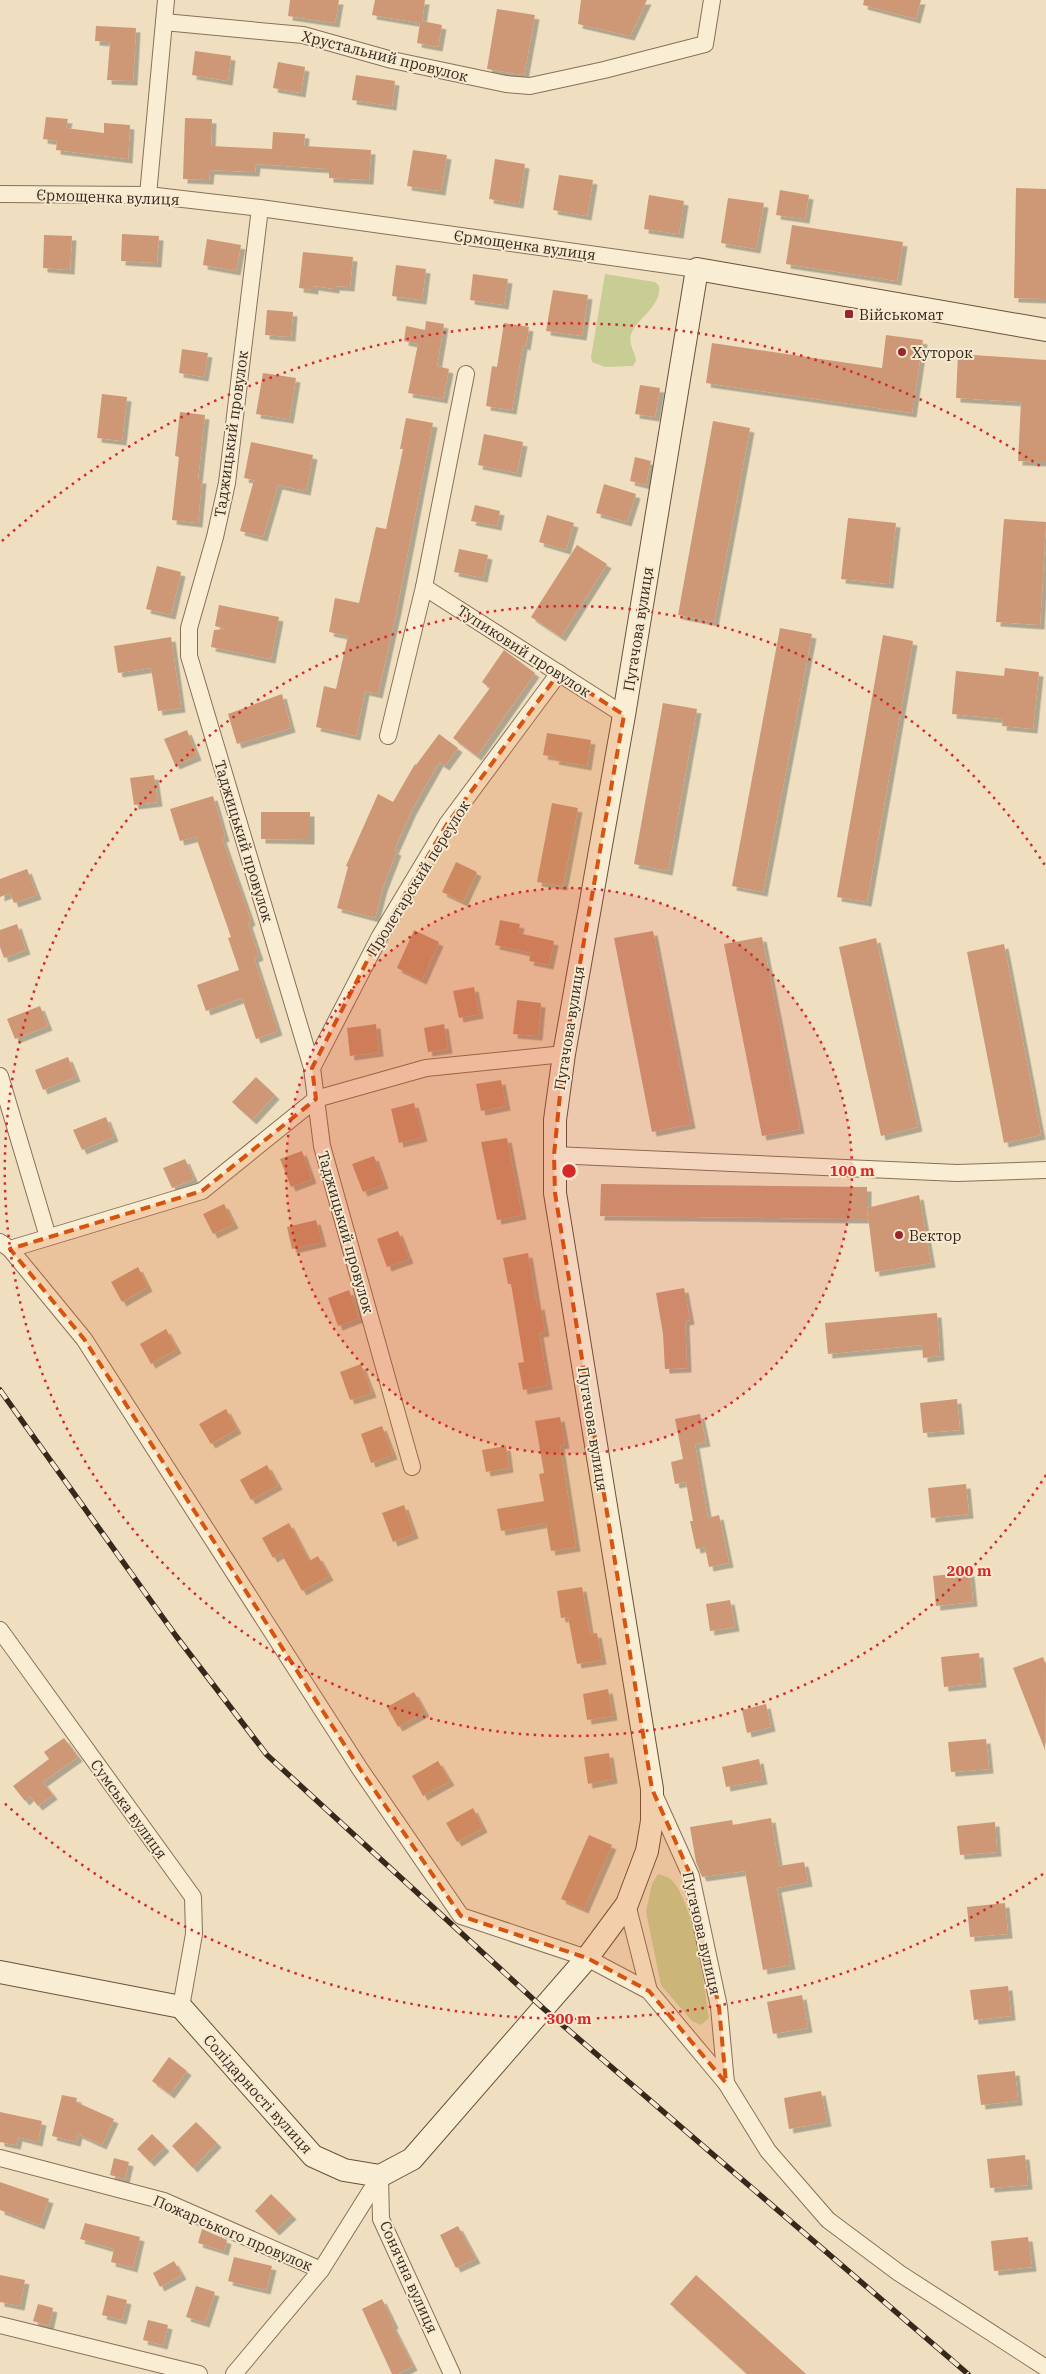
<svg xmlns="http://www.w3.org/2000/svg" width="1046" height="2374" font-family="'IBM Plex Serif',serif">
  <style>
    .green { fill: #c8cd94 }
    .building { fill: #ce9775; filter: url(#shadow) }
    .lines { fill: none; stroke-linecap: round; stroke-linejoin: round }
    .street-casing { stroke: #887058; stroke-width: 18 }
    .secondary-casing { stroke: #6a513b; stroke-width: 24 }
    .street { stroke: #f9edd3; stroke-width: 16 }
    .secondary { stroke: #f9edd3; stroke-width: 22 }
    .rail-casing { stroke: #37281c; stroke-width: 5.5 }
    .rail { stroke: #f6e9d0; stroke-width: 4; stroke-dasharray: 11; stroke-linecap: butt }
    .marked { fill: #d6540e; fill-opacity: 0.2; stroke: #d6540e; stroke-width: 4; stroke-dasharray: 10 6; stroke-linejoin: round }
    .ring { fill: none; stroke: #d62828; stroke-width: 2.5; stroke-dasharray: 2.5 5 }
    .poi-dot { fill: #98272c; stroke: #f6e9d0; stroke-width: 2 }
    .labels { text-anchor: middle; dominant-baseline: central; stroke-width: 4; stroke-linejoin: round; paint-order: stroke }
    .street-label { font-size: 15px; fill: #37281c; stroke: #f6e9d0 }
    .poi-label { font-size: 15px; fill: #37281c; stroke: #f6e9d0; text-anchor: start }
    .centre { fill: #d62828; stroke: #f6e9d0; stroke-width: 2.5 }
    .ring-label { font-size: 15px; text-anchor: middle; font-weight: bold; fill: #d62828; stroke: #f6e9d0; stroke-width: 4; stroke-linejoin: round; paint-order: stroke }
  </style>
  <defs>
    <filter id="shadow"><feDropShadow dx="4.5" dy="4.5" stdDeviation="0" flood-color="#0004"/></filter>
  </defs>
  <rect width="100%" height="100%" fill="#efdfc0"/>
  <!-- green -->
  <g class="green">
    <path d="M605 274 655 282 659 286C662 306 638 317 631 334 628 344 635 351 636 361L633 366 605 367 592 362 591 357Z"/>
    <path d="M658 1874C661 1875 666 1876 669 1878 693 1895 705 1988 709 2018L701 2025 692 2021 661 1985 646 1912 652 1884Z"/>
  </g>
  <!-- building -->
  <g class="building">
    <polygon points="290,0 339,0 335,23 288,16"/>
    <polygon points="375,0 425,0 422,21 442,25 438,47 417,43 420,23 372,15"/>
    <polygon points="581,0 647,0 630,36 578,24"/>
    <polygon points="864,0 921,0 916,19 863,5"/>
    <polygon points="497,9 535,15 524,75 487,69"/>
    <polygon points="96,26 136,28 133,81 107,80 110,42 95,41"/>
    <polygon points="195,51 231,56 228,81 192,75"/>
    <polygon points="278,62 305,67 301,93 273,88"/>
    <polygon points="356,75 395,81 392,106 352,100"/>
    <polygon points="46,117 68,119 66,128 104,133 104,123 130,125 128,159 56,150 57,141 43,139"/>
    <polygon points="185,118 212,119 211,146 272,149 273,132 305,134 304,146 371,150 369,180 329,178 329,169 256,164 255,172 210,170 209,180 183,179"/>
    <polygon points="413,150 447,155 441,191 407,186"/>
    <polygon points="495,159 525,164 519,204 489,199"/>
    <polygon points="559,175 593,180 587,216 553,210"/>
    <polygon points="1016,188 1046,189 1046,299 1014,298"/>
    <polygon points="780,190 809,195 805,219 776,215"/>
    <polygon points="649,195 684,201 679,234 644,229"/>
    <polygon points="728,198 764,203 756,249 721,243"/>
    <polygon points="792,225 903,242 897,281 786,264"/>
    <polygon points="122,234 159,236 157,263 121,261"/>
    <polygon points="44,235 72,236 70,270 43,268"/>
    <polygon points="207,239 241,245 236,271 203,265"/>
    <polygon points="303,252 353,257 350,287 335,286 335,289 314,286 314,290 299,288"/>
    <polygon points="396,265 426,269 422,300 392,296"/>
    <polygon points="473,274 508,279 504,305 470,300"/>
    <polygon points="553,290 588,295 582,336 546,331"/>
    <polygon points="267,310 293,312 291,337 265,335"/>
    <polygon points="426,321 444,324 437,366 449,369 443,399 408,393 418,344 404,341 406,326 425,330"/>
    <polygon points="504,323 529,327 526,346 523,345 512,410 486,406 492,366 497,367"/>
    <polygon points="886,335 923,340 912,413 706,383 712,343 882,368"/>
    <polygon points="182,349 208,353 204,377 179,373"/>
    <polygon points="958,354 1046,360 1046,462 1018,461 1021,402 956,398"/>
    <polygon points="263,373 296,378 289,419 256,414"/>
    <polygon points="640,385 660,388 655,417 635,414"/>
    <polygon points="102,394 127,397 122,441 97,438"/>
    <polygon points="180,412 205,415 198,479 202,479 198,523 172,520 179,457 175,456"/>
    <polygon points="406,418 433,423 397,609 378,694 365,691 356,736 316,727 324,686 336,689 348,636 329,632 335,598 359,603 376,527 386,529 403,449 400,449"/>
    <polygon points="713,421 750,428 714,622 678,615"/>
    <polygon points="484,434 523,442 517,473 478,465"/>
    <polygon points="251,442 313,455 306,491 278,485 263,537 240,531 254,480 244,478"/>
    <polygon points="635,457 651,461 646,485 630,481"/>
    <polygon points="604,484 636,494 627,522 596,513"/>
    <polygon points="475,505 500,511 497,526 471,521"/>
    <polygon points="547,515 574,523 566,550 539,542"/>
    <polygon points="848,518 896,523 889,584 841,579"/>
    <polygon points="1004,519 1046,522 1040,625 996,622"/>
    <polygon points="577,545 607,564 561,637 531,617"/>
    <polygon points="459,549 488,555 483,578 454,572"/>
    <polygon points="157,566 181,572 171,615 146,609"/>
    <polygon points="219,605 279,617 271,659 211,647 214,630 226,629 215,626"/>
    <polygon points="780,628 812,634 763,892 732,886"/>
    <polygon points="883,635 913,641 867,902 837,897"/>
    <polygon points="171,637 181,708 158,711 151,668 118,673 114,646"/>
    <polygon points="504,650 535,673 477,756 453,738 490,688 482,682"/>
    <polygon points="1005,668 1039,672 1033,729 1002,726 1003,719 952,714 956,671 1004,676"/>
    <polygon points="282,694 291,728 237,744 228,714"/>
    <polygon points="663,703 697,709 668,871 634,864"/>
    <polygon points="187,730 197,756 175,765 164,739"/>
    <polygon points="547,733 591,740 587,766 554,760 555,757 543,755"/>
    <polygon points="439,734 458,748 445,766 439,762 412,810 394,850 397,851 383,887 375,918 337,908 348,867 346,866 378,794 393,802 415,764 416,765"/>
    <polygon points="154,775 158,802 134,805 130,778"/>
    <polygon points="213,796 225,837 222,838 251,921 248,923 259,956 254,958 278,1031 256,1039 242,998 206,1011 197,985 239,970 228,938 231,937 196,837 180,841 170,809"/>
    <polygon points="552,803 578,808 563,886 537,882"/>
    <polygon points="261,812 310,812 310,840 261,839"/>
    <polygon points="456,862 477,872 463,902 442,892"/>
    <polygon points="27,869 37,895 14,903 10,893 0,897 0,879"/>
    <polygon points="500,920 520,924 518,933 554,941 549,965 529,961 531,953 495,945"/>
    <polygon points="17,924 26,950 4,958 0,947 0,930"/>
    <polygon points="414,930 439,942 422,980 397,968"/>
    <polygon points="653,931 691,1124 652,1132 614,938"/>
    <polygon points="762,937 800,1129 762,1136 724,944"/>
    <polygon points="876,938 918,1127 881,1136 839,947"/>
    <polygon points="1004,944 1041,1135 1004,1143 967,952"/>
    <polygon points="474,987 479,1014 459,1018 453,991"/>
    <polygon points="517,1000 541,1003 538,1036 513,1034"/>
    <polygon points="40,1006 48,1026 15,1039 7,1019"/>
    <polygon points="376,1024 379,1052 350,1056 347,1028"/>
    <polygon points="444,1024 448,1049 428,1052 424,1028"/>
    <polygon points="68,1057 76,1077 43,1090 35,1070"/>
    <polygon points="256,1077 275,1095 252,1120 232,1102"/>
    <polygon points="501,1080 506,1106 481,1111 476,1084"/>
    <polygon points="414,1103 423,1137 399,1143 391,1109"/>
    <polygon points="106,1117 114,1137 82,1150 73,1130"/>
    <polygon points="507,1138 522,1215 497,1220 481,1142"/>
    <polygon points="302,1151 312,1179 291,1187 280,1159"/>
    <polygon points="374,1156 384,1184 363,1192 352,1164"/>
    <polygon points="185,1159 194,1179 172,1188 163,1168"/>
    <polygon points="601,1184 867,1187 867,1219 600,1216"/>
    <polygon points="919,1195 931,1263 875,1272 867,1208"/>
    <polygon points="224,1204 234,1224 213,1234 203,1214"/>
    <polygon points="316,1220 322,1242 292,1249 287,1227"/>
    <polygon points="398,1231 409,1259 387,1267 377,1239"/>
    <polygon points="528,1253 537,1306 540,1305 545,1332 539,1333 548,1385 523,1390 518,1363 524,1362 511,1284 508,1284 503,1258"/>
    <polygon points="138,1267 148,1287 122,1302 111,1282"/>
    <polygon points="684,1288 690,1320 685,1321 687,1368 665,1369 663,1334 656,1293"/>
    <polygon points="349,1290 359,1318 338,1326 328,1298"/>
    <polygon points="937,1313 940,1356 923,1358 922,1345 828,1354 825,1323"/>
    <polygon points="166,1329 177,1349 151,1364 140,1344"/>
    <polygon points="361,1364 372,1393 350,1400 340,1372"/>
    <polygon points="957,1399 960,1430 923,1433 920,1403"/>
    <polygon points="226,1409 237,1429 211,1444 199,1424"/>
    <polygon points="700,1414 706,1442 695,1444 708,1518 719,1515 729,1563 709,1567 705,1547 696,1549 690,1521 693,1521 686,1482 675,1484 671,1462 683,1459 675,1419"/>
    <polygon points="560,1417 565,1444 560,1445 576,1547 551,1551 546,1523 501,1531 497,1509 544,1501 539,1474 544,1473 535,1421"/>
    <polygon points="382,1426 393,1455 371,1463 361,1434"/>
    <polygon points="506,1446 509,1468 486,1472 482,1450"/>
    <polygon points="267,1465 278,1485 251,1500 240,1480"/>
    <polygon points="966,1484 969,1514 931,1518 928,1488"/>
    <polygon points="404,1505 414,1534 393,1542 382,1513"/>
    <polygon points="289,1523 309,1561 318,1556 329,1576 302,1591 281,1553 273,1558 262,1538"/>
    <polygon points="970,1572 973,1602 936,1606 933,1576"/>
    <polygon points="582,1587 590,1634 597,1633 602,1660 577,1664 568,1617 561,1618 557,1591"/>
    <polygon points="730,1600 735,1627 710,1631 706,1604"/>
    <polygon points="979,1653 982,1683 944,1687 941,1657"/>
    <polygon points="1043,1657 1046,1665 1045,1750 1013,1668"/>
    <polygon points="608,1689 613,1716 587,1720 583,1694"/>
    <polygon points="414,1692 425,1712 398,1727 387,1707"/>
    <polygon points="766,1704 771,1727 747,1733 742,1710"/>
    <polygon points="64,1738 78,1757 43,1782 53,1795 38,1806 30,1796 25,1801 13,1786 49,1759 44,1752"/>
    <polygon points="986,1739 989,1769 951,1772 948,1742"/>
    <polygon points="609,1753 613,1779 588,1784 584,1757"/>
    <polygon points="759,1759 763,1780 726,1787 722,1767"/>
    <polygon points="438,1761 450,1781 423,1796 412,1776"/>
    <polygon points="473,1808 483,1828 457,1842 446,1823"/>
    <polygon points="771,1818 779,1866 804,1862 808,1882 777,1888 791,1965 763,1970 745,1871 702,1877 696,1862 690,1827 732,1820 733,1825"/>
    <polygon points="995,1822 997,1852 960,1855 957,1826"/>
    <polygon points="589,1835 612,1845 584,1909 561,1899"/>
    <polygon points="1005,1903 1008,1934 970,1937 967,1907"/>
    <polygon points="1008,1986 1011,2016 974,2020 970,1990"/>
    <polygon points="802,1995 808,2028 773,2034 767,2002"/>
    <polygon points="169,2057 187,2071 170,2094 152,2081"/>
    <polygon points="1015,2071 1018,2101 981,2105 977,2075"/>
    <polygon points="821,2091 827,2122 789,2129 784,2098"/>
    <polygon points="62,2095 77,2098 76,2102 114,2119 102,2145 78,2134 76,2142 52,2136"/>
    <polygon points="0,2112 42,2121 38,2142 18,2137 16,2145 0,2142"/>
    <polygon points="196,2122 217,2143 193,2168 172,2146"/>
    <polygon points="152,2134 165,2147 150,2162 137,2149"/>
    <polygon points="1025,2155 1028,2185 990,2188 987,2159"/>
    <polygon points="114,2158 129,2162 125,2179 110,2175"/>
    <polygon points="0,2182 49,2199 40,2225 0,2210"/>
    <polygon points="271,2194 292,2215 275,2231 255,2211"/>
    <polygon points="85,2223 140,2237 133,2268 111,2262 114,2249 80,2239"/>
    <polygon points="458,2226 476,2259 456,2268 440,2235"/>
    <polygon points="202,2229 227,2240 224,2251 198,2243"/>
    <polygon points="1028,2237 1032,2267 994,2271 991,2241"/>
    <polygon points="234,2257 272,2266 266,2290 228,2281"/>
    <polygon points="174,2261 182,2275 160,2287 153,2273"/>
    <polygon points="0,2275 25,2280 20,2306 0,2302"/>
    <polygon points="696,2275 806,2374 747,2374 670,2304"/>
    <polygon points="196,2286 215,2292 205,2323 186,2317"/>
    <polygon points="107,2295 127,2300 122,2320 102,2315"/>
    <polygon points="382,2299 394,2324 392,2325 413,2366 398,2374 392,2374 362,2309"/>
    <polygon points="38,2304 53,2308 49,2326 33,2321"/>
    <polygon points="148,2320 168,2325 163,2345 143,2340"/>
  </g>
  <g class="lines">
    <!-- street casing -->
    <g class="street-casing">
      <g id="street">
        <polyline points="164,22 303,35 392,60 506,84 530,86 604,70 705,44 712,0"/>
        <polyline points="0,194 148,195 260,208 697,269"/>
        <polyline points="148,195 166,0"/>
        <polyline points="260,208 227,483 215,537 189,628 189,656 312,1068 322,1146 412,1467"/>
        <polyline points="424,587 624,715"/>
        <polyline points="388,736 424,587 466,374"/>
        <polyline points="312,1068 380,936 447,824 559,673"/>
        <polyline points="0,1076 48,1237"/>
        <polyline points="554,1155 957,1173 1046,1170"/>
        <polyline points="0,1242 10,1249 84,1339 360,1769 461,1916 587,1958 649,1991 726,2083 768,2151 828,2220 899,2273 1046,2368"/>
        <polyline points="10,1249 202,1191 316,1099 426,1068 564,1054"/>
        <polyline points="0,1630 193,1897 194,1934 181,2007"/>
        <polyline points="654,1794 691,1876 719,2007 726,2083"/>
        <polyline points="627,1904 649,1991"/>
        <polyline points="0,2158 164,2201 321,2270"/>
        <polyline points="380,2176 381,2219 452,2374"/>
        <polyline points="0,2325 199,2374"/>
        <polyline points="234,2374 321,2270 380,2176"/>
      </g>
    </g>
    <!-- secondary casing -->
    <g class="secondary-casing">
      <polyline id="secondary" points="0,1972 181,2007 313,2156 344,2170 380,2176 412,2159 587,1958 627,1904 647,1851 652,1821 652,1789 555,1193 555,1120 564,1054 624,715 697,269 1046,330"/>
    </g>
    <!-- street -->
    <use href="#street" class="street"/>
    <!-- secondary -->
    <use href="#secondary" class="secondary"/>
    <!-- rail casing -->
    <g class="rail-casing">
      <polyline id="rail" points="0,1390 176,1636 267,1755 544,2009 968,2374"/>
    </g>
    <!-- rail -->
    <use href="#rail" class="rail"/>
  </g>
  <!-- marked area -->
  <path class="marked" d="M559 673 624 715 564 1054 554 1155 555 1193 652 1789 691 1876 719 2007 726 2083 649 1991 587 1958 461 1916 360 1769 84 1339 10 1249 202 1191 316 1099 312 1068 380 936 447 824Z"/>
  <!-- distance rings -->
  <circle cx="569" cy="1171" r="283" fill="#d62828" fill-opacity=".12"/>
  <g class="ring">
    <circle cx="569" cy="1171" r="283"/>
    <path d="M1046 1475A565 565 0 1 1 1046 867"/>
    <path d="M1043 1874A848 848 0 0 1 2 1801M2 541A848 848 0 0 1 1043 468"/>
  </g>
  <!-- markers -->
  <g class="poi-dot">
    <rect x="844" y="309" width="10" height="10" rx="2.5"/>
    <circle cx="902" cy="352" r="5"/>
    <circle cx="899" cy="1235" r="5"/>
  </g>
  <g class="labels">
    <!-- street labels -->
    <g class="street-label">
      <text transform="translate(385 56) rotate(14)">Хрустальний провулок</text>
      <text transform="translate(108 197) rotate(2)">Єрмощенка вулиця</text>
      <text transform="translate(525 245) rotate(8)">Єрмощенка вулиця</text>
      <text transform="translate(231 434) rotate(-82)">Таджицький провулок</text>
      <text transform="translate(638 629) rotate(-81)">Пугачова вулиця</text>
      <text transform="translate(524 651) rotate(33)">Тупиковий провулок</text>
      <text transform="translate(244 841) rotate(73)">Таджицький провулок</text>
      <text transform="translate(418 878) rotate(-58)">Пролетарский переулок</text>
      <text transform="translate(569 1028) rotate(-81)">Пугачова вулиця</text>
      <text transform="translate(346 1232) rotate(74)">Таджицький провулок</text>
      <text transform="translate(593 1429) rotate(81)">Пугачова вулиця</text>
      <text transform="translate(129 1809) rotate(54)">Сумська вулиця</text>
      <text transform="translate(702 1933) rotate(77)">Пугачова вулиця</text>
      <text transform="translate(258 2094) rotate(48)">Солідарності вулиця</text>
      <text transform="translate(233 2233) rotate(23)">Пожарського провулок</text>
      <text transform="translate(409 2277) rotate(66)">Сонячна вулиця</text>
    </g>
    <!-- poi labels -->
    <g class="poi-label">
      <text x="859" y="314">Військомат</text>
      <text x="912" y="352">Хуторок</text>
      <text x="909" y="1235">Вектор</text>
    </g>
  </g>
  <circle cx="569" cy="1171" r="8" class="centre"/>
  <g class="ring-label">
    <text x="852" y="1176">100 m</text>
    <text x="969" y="1576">200 m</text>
    <text x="569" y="2024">300 m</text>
  </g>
</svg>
